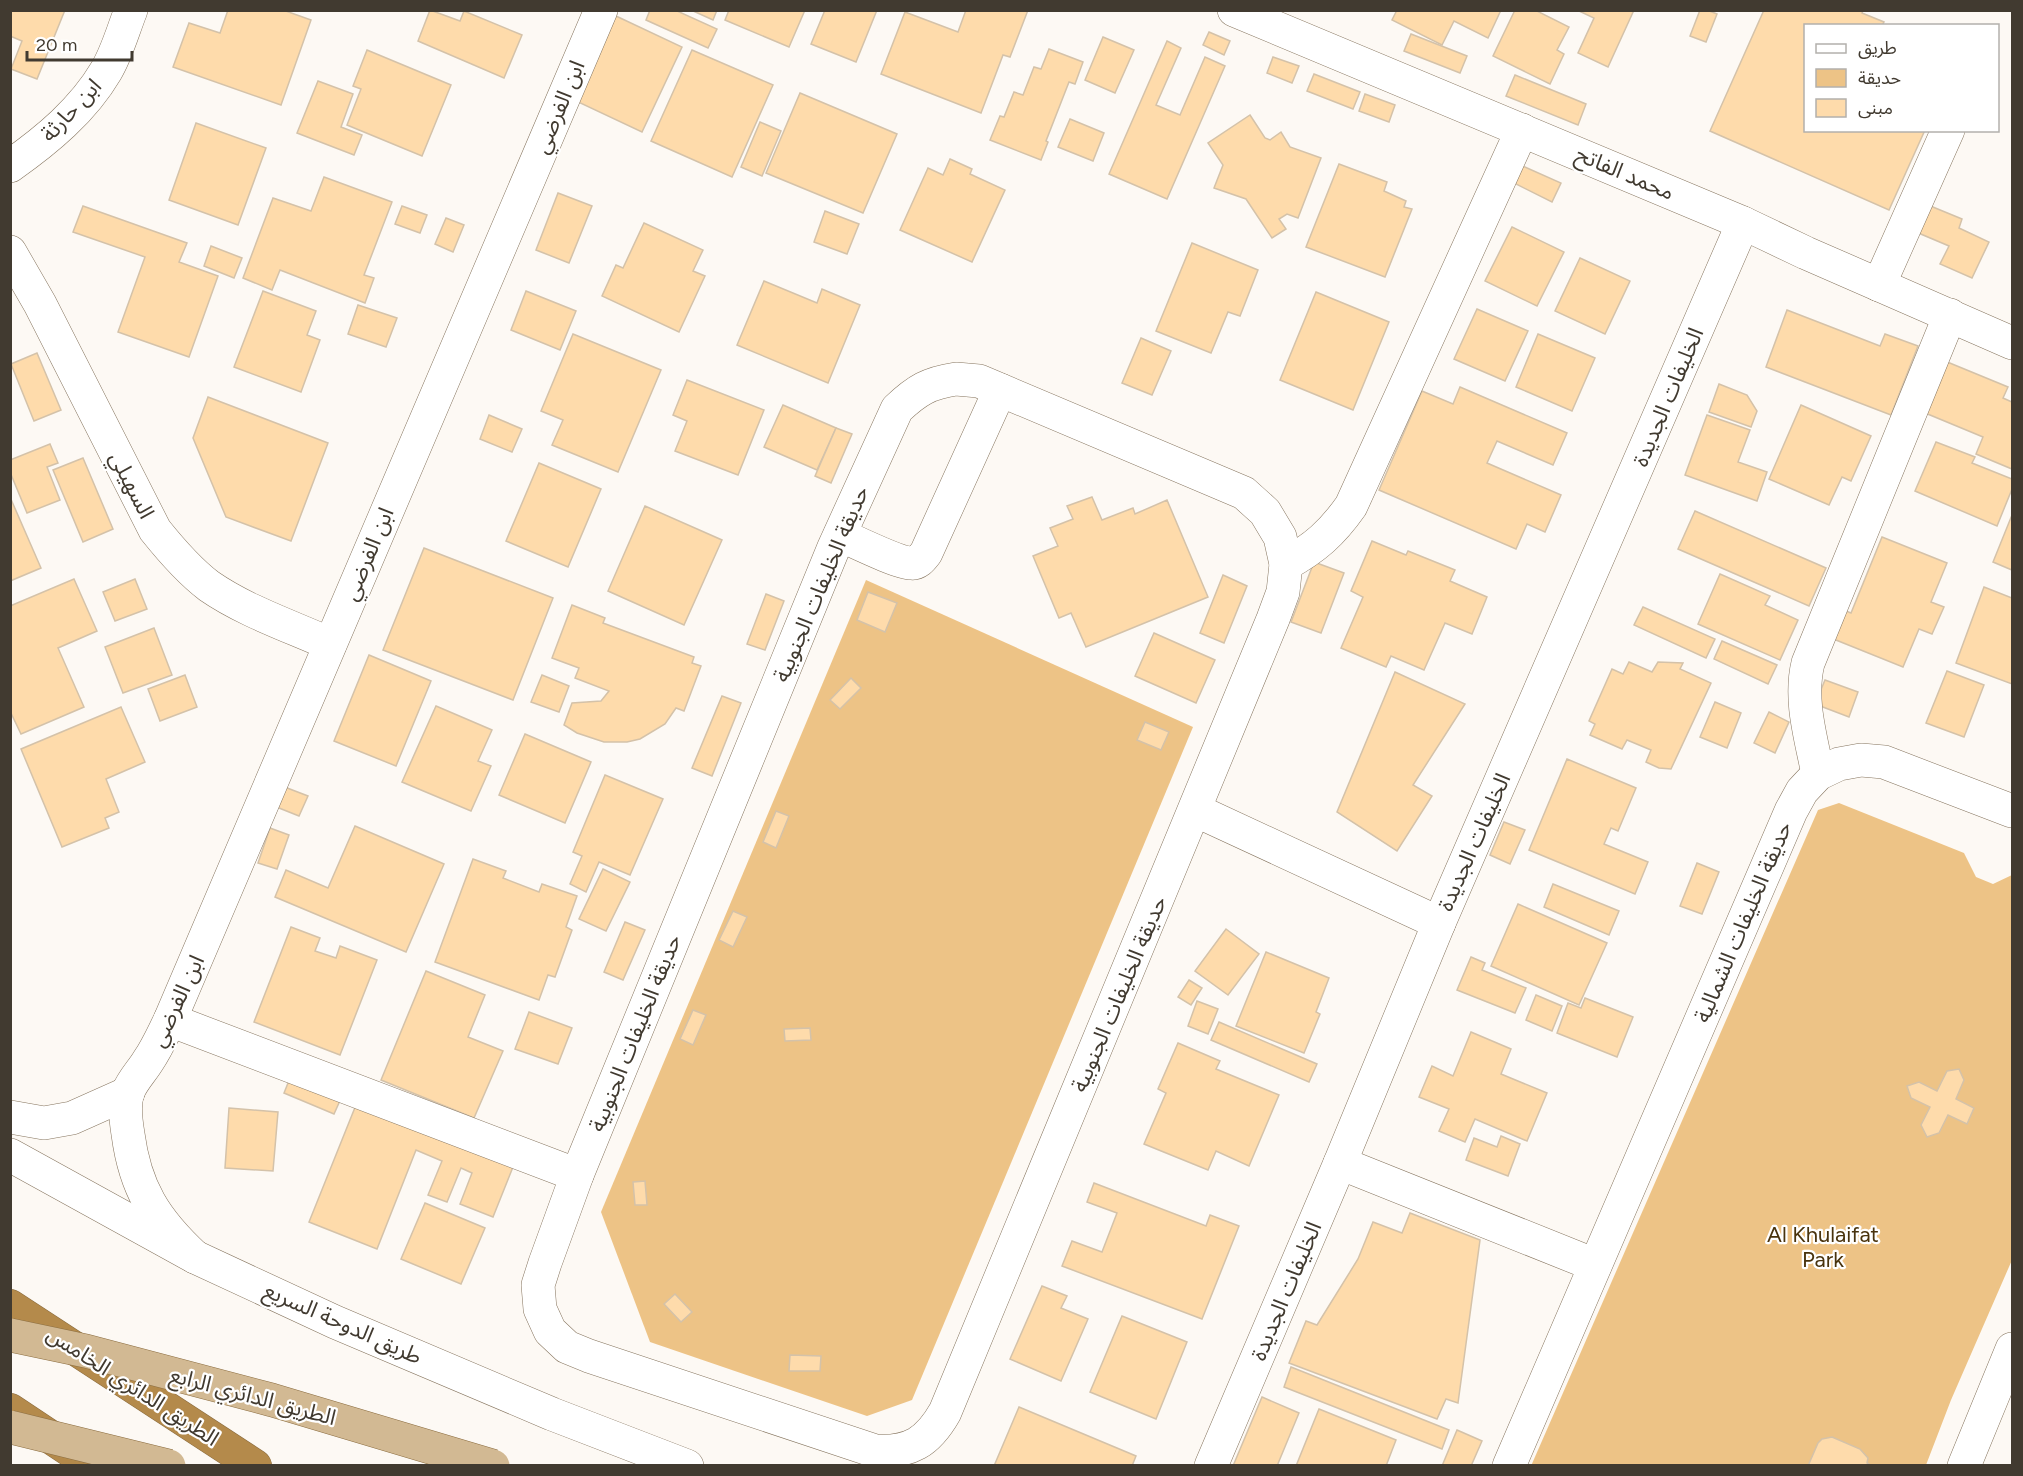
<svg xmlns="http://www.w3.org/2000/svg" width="2023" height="1476" font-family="Figtree,'Noto Sans Arabic',sans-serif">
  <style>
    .green { fill: #edc386 }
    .building { fill: #fedbab; stroke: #d4c2a9; stroke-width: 1.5 }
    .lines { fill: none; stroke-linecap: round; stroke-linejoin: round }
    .minor-casing { stroke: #877660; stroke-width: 34 }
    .highway-casing { stroke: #8c6e42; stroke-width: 34 }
    .minor { stroke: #fff; stroke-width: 33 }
    .highway { stroke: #b48a4b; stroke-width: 33 }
    .major-bridge-casing { stroke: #8c6e42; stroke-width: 34; stroke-linecap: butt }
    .major-bridge { stroke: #d2b993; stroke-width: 33 }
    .labels { text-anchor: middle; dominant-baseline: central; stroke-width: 4.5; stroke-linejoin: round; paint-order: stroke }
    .street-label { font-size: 22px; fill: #413a30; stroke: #fff }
    .park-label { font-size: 22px; fill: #49330d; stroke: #fff }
  </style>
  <rect width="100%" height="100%" fill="#fdf9f4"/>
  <!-- green -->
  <g class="green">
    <polygon points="866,580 1193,727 912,1400 867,1416 650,1342 601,1212"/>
    <polygon points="1839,803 1964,853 1976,877 1993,884 2012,875 2012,1260 1951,1400 1926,1465 1531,1466 1818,810"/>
  </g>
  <!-- building -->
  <g class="building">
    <polygon points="10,10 65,10 37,79 11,69 22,41 10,36"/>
    <polygon points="228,10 283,10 311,20 281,105 173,67 189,23 220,33"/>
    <polygon points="430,10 460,21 464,11 522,35 504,78 418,41"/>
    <polygon points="650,10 675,10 717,29 708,48 646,20"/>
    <polygon points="691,10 717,10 713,20"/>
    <polygon points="729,10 805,10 789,47 725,20"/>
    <polygon points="825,10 877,10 856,62 811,44"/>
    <polygon points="966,10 1028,10 1010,57 1003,55 981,113 881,74 905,12 958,32"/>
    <polygon points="1397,10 1501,10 1488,38 1454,21 1442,45 1392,20"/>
    <polygon points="1515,10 1535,10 1569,27 1557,50 1564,54 1550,84 1493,56"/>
    <polygon points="1577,10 1634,10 1608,67 1578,53 1594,18"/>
    <polygon points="1700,10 1707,10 1717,14 1706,42 1690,36"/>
    <polygon points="1764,10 1863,10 1862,13 1884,22 1882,26 1806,26 1806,130 1925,130 1889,210 1710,131"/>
    <polygon points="616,16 682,47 642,132 576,101"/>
    <polygon points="1209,32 1230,41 1224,55 1203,45"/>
    <polygon points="1411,34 1467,56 1460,73 1404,51"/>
    <polygon points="1103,37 1134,50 1115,93 1085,80"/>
    <polygon points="1167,41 1181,48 1156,105 1180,115 1205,57 1225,66 1167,199 1109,174"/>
    <polygon points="1049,49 1083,62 1075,84 1069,82 1046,141 1048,142 1041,160 990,140 1000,116 1004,117 1014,92 1023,95 1034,67 1041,69"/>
    <polygon points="367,50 451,85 422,156 347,125 361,89 353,86"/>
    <polygon points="692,50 773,85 732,177 651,141"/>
    <polygon points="1273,57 1299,66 1292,83 1267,73"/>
    <polygon points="1314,74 1360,92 1353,109 1307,91"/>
    <polygon points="1515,75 1586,104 1578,125 1506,96"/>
    <polygon points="318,81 353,94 341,127 362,135 354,155 297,133"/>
    <polygon points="800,93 897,134 863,213 766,173"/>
    <polygon points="1365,94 1395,105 1389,122 1359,111"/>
    <polygon points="1250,115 1265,138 1270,140 1281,132 1290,147 1321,158 1298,218 1287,214 1279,219 1286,229 1272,238 1246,199 1214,188 1223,165 1208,143"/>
    <polygon points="1070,119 1104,133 1093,161 1058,147"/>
    <polygon points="760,122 781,131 762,176 741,167"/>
    <polygon points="196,123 266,148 238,225 169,200"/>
    <polygon points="950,159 972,169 970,174 1005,190 972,262 900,230 928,168 943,175"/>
    <polygon points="1339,164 1387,182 1384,191 1406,201 1404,207 1412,209 1385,277 1306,247"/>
    <polygon points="1518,164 1561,183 1552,202 1510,181"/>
    <polygon points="324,177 392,202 364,275 374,278 365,303 280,270 272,290 243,278 273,198 311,211"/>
    <polygon points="558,193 592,206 569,263 536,250"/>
    <polygon points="1928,205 1962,219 1959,228 1989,242 1972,278 1940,264 1949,246 1916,232"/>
    <polygon points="83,206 187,243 179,262 218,276 189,357 118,332 145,257 73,232"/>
    <polygon points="402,206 427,215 420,233 395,224"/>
    <polygon points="825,211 859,224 847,254 814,242"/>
    <polygon points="446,218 464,225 453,252 435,244"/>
    <polygon points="644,223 703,250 693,271 705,276 679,332 602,296 616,265 623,268"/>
    <polygon points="1512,227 1564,252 1537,306 1485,281"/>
    <polygon points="1192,243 1258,270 1240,316 1228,312 1211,353 1156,331"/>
    <polygon points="211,246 242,258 234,278 204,266"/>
    <polygon points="1580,258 1630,281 1605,334 1555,311"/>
    <polygon points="764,281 817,303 822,289 860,305 828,383 737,345"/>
    <polygon points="263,291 316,311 307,335 320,340 301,392 234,367"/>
    <polygon points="526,291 576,311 560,350 511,330"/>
    <polygon points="1316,292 1389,322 1353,410 1280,380"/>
    <polygon points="358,305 397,318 386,347 348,334"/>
    <polygon points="1477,309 1528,331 1505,381 1454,359"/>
    <polygon points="1787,310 1880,346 1885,334 1918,346 1891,415 1766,367"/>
    <polygon points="573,334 661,370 618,472 552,445 563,420 541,411"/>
    <polygon points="1538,334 1595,358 1572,411 1516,387"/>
    <polygon points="1141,338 1171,351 1152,395 1122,383"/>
    <polygon points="37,353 61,410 34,421 11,364"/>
    <polygon points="1940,359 2008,387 2003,398 2012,402 2012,469 1976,454 1983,437 1918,410"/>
    <polygon points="687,380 764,410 738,475 675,451 687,421 673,415"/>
    <polygon points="1719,384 1747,395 1757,411 1751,427 1709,412"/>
    <polygon points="1460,387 1567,433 1553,465 1497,441 1487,463 1561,495 1545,532 1527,524 1516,549 1379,490 1422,391 1453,404"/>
    <polygon points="208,397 328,443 291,541 226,517 193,438"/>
    <polygon points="783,405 836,428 817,470 764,447"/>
    <polygon points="1801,405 1871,436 1851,481 1842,477 1829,505 1769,479"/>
    <polygon points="489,415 522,429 512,452 480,439"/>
    <polygon points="1707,415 1750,430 1738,462 1767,472 1757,501 1685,475"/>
    <polygon points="836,428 852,434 831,483 815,476"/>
    <polygon points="1936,442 1975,457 1972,463 2012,479 2012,489 1997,526 1915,491"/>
    <polygon points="50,444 58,463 47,467 60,500 27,513 10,472 10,460"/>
    <polygon points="83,458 113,529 83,542 53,470"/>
    <polygon points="539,463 601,489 568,567 506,541"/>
    <polygon points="10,497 41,568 10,581"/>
    <polygon points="1092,497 1102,520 1133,508 1135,514 1167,500 1208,597 1086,647 1071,613 1059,618 1033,556 1058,546 1050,528 1073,519 1067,506"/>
    <polygon points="645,506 722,540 684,625 608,591"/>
    <polygon points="1695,511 1826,568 1809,606 1678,549"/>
    <polygon points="2012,515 2012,570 1993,562"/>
    <polygon points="1882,537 1947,563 1931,602 1944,607 1932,634 1919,629 1903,667 1826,636 1838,608 1851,613"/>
    <polygon points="1372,541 1406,555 1408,551 1455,570 1450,581 1487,597 1472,634 1445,623 1424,670 1391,656 1386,667 1341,648 1363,597 1351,591"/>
    <polygon points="424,548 553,598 513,700 383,650"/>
    <polygon points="1314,562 1344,573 1321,633 1291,622"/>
    <polygon points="1720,574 1770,596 1765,605 1798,620 1780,660 1698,624"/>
    <polygon points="1223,575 1247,586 1224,643 1200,633"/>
    <polygon points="74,579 97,631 58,648 84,707 21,734 10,711 10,606"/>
    <polygon points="135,579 147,609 115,621 103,592"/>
    <polygon points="1984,587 2012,598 2012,684 1956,663"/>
    <polygon points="868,592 897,603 885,632 857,620"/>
    <polygon points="766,594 784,601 765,650 747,644"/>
    <polygon points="572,605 605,618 603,623 694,657 692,663 701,666 684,711 676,708 665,724 640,739 627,742 604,742 577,733 564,725 572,703 601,701 609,691 575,678 579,668 552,658"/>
    <polygon points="1643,607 1715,639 1706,658 1634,625"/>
    <polygon points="154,628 172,675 123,693 105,647"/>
    <polygon points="1154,633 1215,660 1196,703 1135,676"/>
    <polygon points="1722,641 1777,665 1768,684 1714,659"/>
    <polygon points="369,655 431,681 396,766 334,741"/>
    <polygon points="1629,662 1652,672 1658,662 1683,663 1680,669 1711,683 1671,769 1659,768 1646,762 1651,750 1627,740 1622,749 1590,735 1595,724 1589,721 1612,669 1623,674"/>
    <polygon points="1947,671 1984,685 1964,737 1926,723"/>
    <polygon points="1395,672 1465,704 1413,785 1432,796 1397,851 1337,812"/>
    <polygon points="185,675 197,707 160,721 148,689"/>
    <polygon points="542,675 569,686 559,712 531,702"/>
    <polygon points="851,678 861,688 840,709 830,700"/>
    <polygon points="1825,680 1858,692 1849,717 1815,704"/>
    <polygon points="722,696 741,703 712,776 692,768"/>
    <polygon points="1715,702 1741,713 1727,748 1700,737"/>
    <polygon points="436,706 492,730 478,761 491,766 471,811 402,782"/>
    <polygon points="121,707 145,762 106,779 119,812 105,818 109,828 62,847 21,749"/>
    <polygon points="1769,712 1789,722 1775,753 1754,743"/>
    <polygon points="1145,722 1169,732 1161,750 1137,740"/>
    <polygon points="525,734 591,762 565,823 499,795"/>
    <polygon points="1567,759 1636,788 1618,831 1611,828 1604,844 1648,862 1635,894 1529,850"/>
    <polygon points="605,775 663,799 630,875 599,862 586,892 570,884 582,856 573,852"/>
    <polygon points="282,786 308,796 299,816 274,806"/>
    <polygon points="776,811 789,816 776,848 763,842"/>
    <polygon points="1504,822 1525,830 1510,864 1490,855"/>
    <polygon points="355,826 444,864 406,952 275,897 286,870 328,888"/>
    <polygon points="270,828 289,835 277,869 258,863"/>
    <polygon points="473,859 506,871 503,878 539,892 542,884 577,896 566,927 572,930 555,977 548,975 539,1000 435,962"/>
    <polygon points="1697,863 1719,872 1702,914 1680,906"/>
    <polygon points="603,869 630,882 606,931 579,919"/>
    <polygon points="1553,884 1619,911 1609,935 1544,907"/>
    <polygon points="1518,904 1607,943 1579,1005 1491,966"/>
    <polygon points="733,911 747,917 733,947 719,940"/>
    <polygon points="625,922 645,930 623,980 604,972"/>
    <polygon points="291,927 320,938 315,951 336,958 340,946 377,960 340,1055 254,1022"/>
    <polygon points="1226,929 1259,954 1228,995 1195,971"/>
    <polygon points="1266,952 1329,978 1316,1012 1320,1014 1304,1053 1236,1026"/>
    <polygon points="1471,957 1485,963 1482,970 1526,988 1515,1013 1457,990"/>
    <polygon points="426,971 485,995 468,1037 503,1051 474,1118 381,1080"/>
    <polygon points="1189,980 1202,988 1191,1005 1178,997"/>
    <polygon points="1536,995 1562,1006 1552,1031 1526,1020"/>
    <polygon points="1585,998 1633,1017 1617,1057 1557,1033 1568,1003 1581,1008"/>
    <polygon points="1197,1001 1218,1009 1208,1034 1188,1026"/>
    <polygon points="693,1010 706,1015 693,1045 680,1039"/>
    <polygon points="529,1012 572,1028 558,1064 515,1049"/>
    <polygon points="1219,1022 1317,1064 1309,1082 1211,1040"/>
    <polygon points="810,1028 811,1040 785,1041 784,1029"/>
    <polygon points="1471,1032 1511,1049 1501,1074 1547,1093 1527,1141 1475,1119 1465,1142 1439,1131 1449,1109 1419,1097 1432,1066 1453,1076"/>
    <polygon points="1178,1043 1220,1061 1216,1069 1279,1095 1249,1166 1216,1151 1208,1170 1144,1144 1166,1093 1158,1089"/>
    <polygon points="1959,1069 1964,1080 1956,1099 1974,1108 1967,1124 1948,1115 1939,1133 1927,1137 1921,1125 1930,1107 1911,1098 1907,1086 1919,1082 1937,1091 1947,1071"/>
    <polygon points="292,1073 343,1094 334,1114 284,1093"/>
    <polygon points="358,1100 515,1162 493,1217 460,1204 472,1173 461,1168 447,1202 428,1195 442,1161 416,1150 377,1249 309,1222"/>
    <polygon points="229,1108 278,1112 273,1171 225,1168"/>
    <polygon points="1501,1136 1520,1144 1508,1176 1466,1160 1474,1138 1497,1147"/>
    <polygon points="645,1181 647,1205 635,1205 633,1182"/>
    <polygon points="1094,1183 1206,1226 1210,1215 1239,1226 1202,1319 1062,1266 1072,1241 1102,1252 1117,1213 1087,1202"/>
    <polygon points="425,1203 485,1228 461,1284 401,1259"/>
    <polygon points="1410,1213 1480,1240 1458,1403 1446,1399 1437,1419 1289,1363 1306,1321 1317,1325 1358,1259 1373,1222 1402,1233"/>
    <polygon points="1042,1286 1067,1296 1061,1308 1088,1319 1061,1381 1010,1359"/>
    <polygon points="675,1294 692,1312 681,1322 664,1304"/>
    <polygon points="1122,1316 1187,1342 1156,1419 1090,1392"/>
    <polygon points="790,1355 821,1356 820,1371 789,1371"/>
    <polygon points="1291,1367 1449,1430 1442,1449 1284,1387"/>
    <polygon points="1262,1397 1299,1413 1277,1466 1233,1466"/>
    <polygon points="1019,1407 1136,1456 1132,1466 994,1466"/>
    <polygon points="1319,1409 1396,1440 1386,1466 1296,1466"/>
    <polygon points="1457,1430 1482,1441 1471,1466 1442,1466"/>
    <polygon points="1832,1437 1860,1449 1868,1458 1867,1463 1872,1466 1808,1466 1818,1443 1822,1439"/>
  </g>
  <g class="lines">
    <!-- minor casing -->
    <g class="minor-casing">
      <g id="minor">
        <polyline points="1234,10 1743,223 1806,253 2012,343"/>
        <path d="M10 166C47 140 83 110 106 71 117 53 123 30 131 10"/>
        <path d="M10 252 40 304 155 530C171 550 188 570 209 586 245 611 290 626 330 644"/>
        <polyline points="1879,285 1948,130"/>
        <path d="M956 379 979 381 1244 493 1265 512 1280 537 1286 564 1283 592 1273 619 945 1412C928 1442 910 1453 875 1451L589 1356 567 1347 550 1331 540 1309 538 1285 545 1263 577 1175 834 547 897 409C917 390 929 383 956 379Z"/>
        <path d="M840 535C854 541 898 563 911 563 918 564 922 558 926 553L1000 390"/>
        <path d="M1286 564C1315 548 1332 533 1351 506L1522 130"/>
        <path d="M1818 774C1811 738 1799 700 1808 663L1950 315"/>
        <polyline points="1195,810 1439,923"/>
        <polyline points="170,1020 577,1175"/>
        <polyline points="10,1117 44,1123 72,1118 128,1093"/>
        <polyline points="10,1155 195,1257 335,1322 552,1414 687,1466"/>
        <polyline points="1340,1163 1595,1265"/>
        <path d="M195 1257C155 1220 135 1188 128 1134 126 1122 124 1103 128 1092 132 1081 142 1071 148 1061 157 1048 163 1034 170 1020L601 10"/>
        <polyline points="1211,1466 1340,1163 1439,923 1743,223"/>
        <polyline points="1509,1466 1791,811 1802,791 1818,774 1839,764 1861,760 1884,762 2012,811"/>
        <polyline points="1964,1466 2012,1349"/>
      </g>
    </g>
    <!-- highway casing -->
    <g class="highway-casing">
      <g id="highway">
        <polyline points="10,1306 255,1466"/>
        <polyline points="10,1410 94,1466"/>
      </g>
    </g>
    <!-- minor -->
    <use href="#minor" class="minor"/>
    <!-- highway -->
    <use href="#highway" class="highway"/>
    <!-- major-bridge casing -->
    <g class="major-bridge-casing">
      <g id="major-bridge">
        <polyline points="10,1335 86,1351 272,1400 493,1466"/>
        <polyline points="10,1427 169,1466"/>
      </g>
    </g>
    <!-- major-bridge -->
    <use href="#major-bridge" class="major-bridge"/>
  </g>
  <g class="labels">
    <!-- street labels -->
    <g class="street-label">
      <text transform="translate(559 107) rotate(-67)">ابن الفرضي</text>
      <text transform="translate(71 110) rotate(-47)">ابن حارثة</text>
      <text transform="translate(1625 173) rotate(23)">محمد الفاتح</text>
      <text transform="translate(1668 397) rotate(-67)">الخليفات الجديدة</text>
      <text transform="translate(132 485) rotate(63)">السهيلي</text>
      <text transform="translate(368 554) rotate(-67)">ابن الفرضي</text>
      <text transform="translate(821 584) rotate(-67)">حديقة الخليفات الجنوبية</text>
      <text transform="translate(1474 842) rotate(-66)">الخليفات الجديدة</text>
      <text transform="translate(1743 922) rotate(-67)">حديقة الخليفات الشمالية</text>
      <text transform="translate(1119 994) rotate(-67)">حديقة الخليفات الجنوبية</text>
      <text transform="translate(177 1001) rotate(-65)">ابن الفرضي</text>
      <text transform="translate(635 1033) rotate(-68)">حديقة الخليفات الجنوبية</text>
      <text transform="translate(1286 1291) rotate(-67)">الخليفات الجديدة</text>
      <text transform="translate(343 1323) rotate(24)">طريق الدوحة السريع</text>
      <text transform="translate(133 1386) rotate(33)">الطريق الدائري الخامس</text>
      <text transform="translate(253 1396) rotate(15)">الطريق الدائري الرابع</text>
    </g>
    <!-- park labels -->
    <g class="park-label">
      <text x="1823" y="1234">Al Khulaifat<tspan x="1823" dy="25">Park</tspan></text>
    </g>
  </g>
  <!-- border -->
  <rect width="2023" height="1476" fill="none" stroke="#413a30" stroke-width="24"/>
  <!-- legend -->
  <rect x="1804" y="24" width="195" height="108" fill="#ffffff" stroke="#b3b0ac" stroke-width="1.5"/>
  <rect x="1816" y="44" width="30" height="9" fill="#ffffff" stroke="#b3b0ac" stroke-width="1.5"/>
  <text x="1858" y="54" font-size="18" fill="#413a30">طريق</text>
  <rect x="1816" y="69" width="30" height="18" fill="#edc386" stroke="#b3b0ac" stroke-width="1.5"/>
  <text x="1858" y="84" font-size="18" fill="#413a30">حديقة</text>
  <rect x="1816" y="99" width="30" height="18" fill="#fedbab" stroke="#b3b0ac" stroke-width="1.5"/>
  <text x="1858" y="114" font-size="18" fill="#413a30">مبنى</text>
  <!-- scale -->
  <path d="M27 51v9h105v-9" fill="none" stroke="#413a30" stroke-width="3"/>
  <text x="36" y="51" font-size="18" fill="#413a30" stroke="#ffffff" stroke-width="4.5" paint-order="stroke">20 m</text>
</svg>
